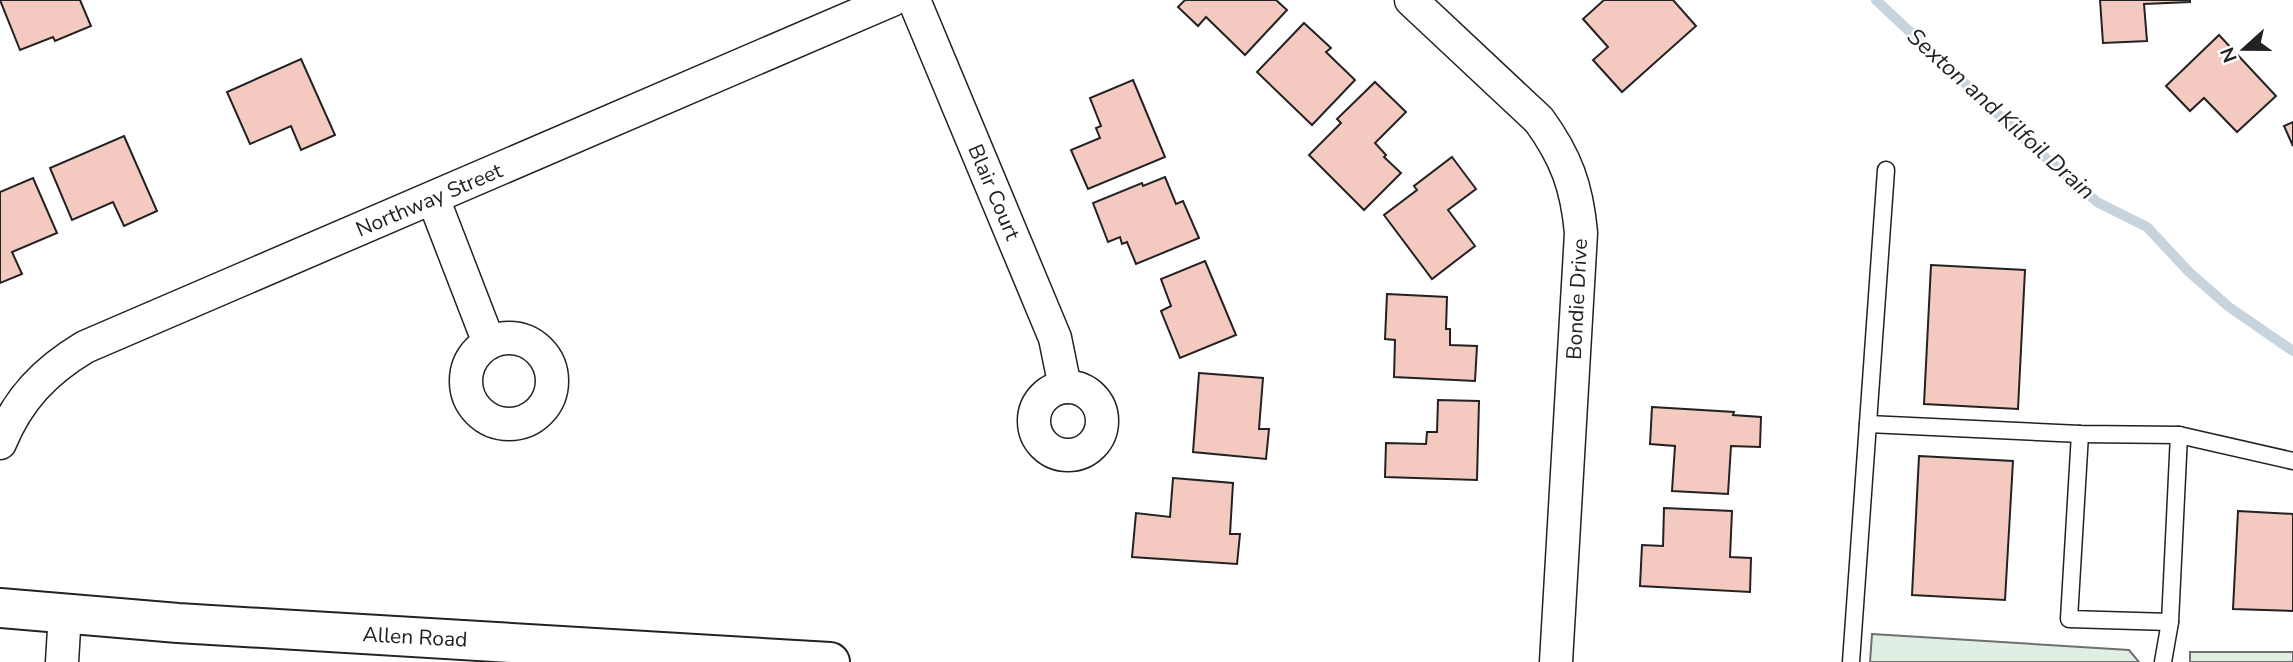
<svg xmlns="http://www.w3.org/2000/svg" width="2293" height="662" font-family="'Nunito Sans',sans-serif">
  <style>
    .green { fill: #e0efe3; stroke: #6f6f6f; stroke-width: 2 }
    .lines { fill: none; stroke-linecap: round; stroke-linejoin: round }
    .stream { stroke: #c7d3dd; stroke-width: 10 }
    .building { fill: #f3c9c0; stroke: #222; stroke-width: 2 }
    .lane-casing { stroke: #222; stroke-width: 19 }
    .street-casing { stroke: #222; stroke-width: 35 }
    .secondary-casing { stroke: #222; stroke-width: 42 }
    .lane { stroke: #fff; stroke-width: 16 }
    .street { stroke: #fff; stroke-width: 32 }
    .secondary { stroke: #fff; stroke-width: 38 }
    .labels { text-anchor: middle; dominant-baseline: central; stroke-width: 5; stroke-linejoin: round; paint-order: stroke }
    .street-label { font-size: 21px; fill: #222; stroke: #fff }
    .water-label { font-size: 23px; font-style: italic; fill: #222; stroke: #fff }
  </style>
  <rect width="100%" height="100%" fill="#fff"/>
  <!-- green -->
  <g class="green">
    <polygon points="1872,634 2129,650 2139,662 1870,662"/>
    <rect x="2190" y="652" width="103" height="10"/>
  </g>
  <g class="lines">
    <!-- stream -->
    <polyline class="stream" points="1876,0 2032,146 2097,202 2147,227 2189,272 2229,307 2293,351"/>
  </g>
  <!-- building -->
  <g class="building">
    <polygon points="0,0 80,0 91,26 55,41 53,37 20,50"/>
    <polygon points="1185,0 1276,0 1287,10 1245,55 1206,17 1198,26 1178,7"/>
    <polygon points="1604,0 1673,0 1696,26 1622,92 1593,60 1608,47 1583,19"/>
    <polygon points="2100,0 2190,0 2190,2 2144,4 2147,41 2103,43"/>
    <polygon points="1304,23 1331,48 1326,52 1355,80 1312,125 1257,72"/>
    <polygon points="2219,35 2276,96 2237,132 2204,98 2190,111 2166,86"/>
    <polygon points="301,59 335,135 301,150 291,126 250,144 227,92"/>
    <polygon points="1133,80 1165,157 1088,189 1071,150 1100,138 1096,128 1101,126 1090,98"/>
    <polygon points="1375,82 1406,112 1375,143 1386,155 1384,157 1401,173 1364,210 1309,155 1341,123 1337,119"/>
    <polygon points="2293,122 2293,146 2284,126"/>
    <polygon points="124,136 157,211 124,226 113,202 72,220 50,168"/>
    <polygon points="1452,157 1476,189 1448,210 1475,246 1432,279 1384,215 1417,190 1414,186"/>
    <polygon points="1165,177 1176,204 1183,201 1199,238 1136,264 1127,242 1122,244 1120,237 1108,242 1093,203 1142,183 1143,186"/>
    <polygon points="33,178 57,233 12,252 22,274 0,283 0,192"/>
    <polygon points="1205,261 1236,335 1180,358 1161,311 1171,306 1161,279"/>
    <polygon points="1931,265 2025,270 2018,409 1924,404"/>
    <polygon points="1387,294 1447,297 1446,329 1450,329 1450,345 1477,346 1475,381 1394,377 1395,340 1385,339"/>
    <polygon points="1199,373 1263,378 1259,429 1269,429 1266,459 1193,452"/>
    <polygon points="1438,400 1479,401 1477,480 1385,477 1386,443 1426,444 1427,432 1437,432"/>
    <polygon points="1652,407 1734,412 1733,415 1761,417 1760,447 1731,446 1728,494 1672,491 1675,446 1650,444"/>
    <polygon points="1919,456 2013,461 2005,600 1912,595"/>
    <polygon points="1173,478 1233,483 1230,534 1240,534 1237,564 1132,557 1136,513 1170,517"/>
    <polygon points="1664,508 1732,511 1730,557 1751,558 1750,592 1640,586 1642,545 1663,546"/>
    <polygon points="2238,511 2293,514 2293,611 2233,609"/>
  </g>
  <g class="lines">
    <!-- lane casing -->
    <g class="lane-casing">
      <g id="lane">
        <polyline points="1868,424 2080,434 2179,435 2170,622 2163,662"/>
        <polyline points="2080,434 2069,619 2170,622"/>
        <polyline points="2179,435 2293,461"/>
        <polyline points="1851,662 1886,170"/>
      </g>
    </g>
    <!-- street casing -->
    <g class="street-casing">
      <g id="street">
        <polyline points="914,0 1055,338 1065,387"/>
        <path d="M1411 0 1539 120C1566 157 1577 187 1581 233L1556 662"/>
        <polyline points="433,198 489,343"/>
        <circle cx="509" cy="381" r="43"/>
        <circle cx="1068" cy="421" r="34"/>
        <path d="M0 443C18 399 45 371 85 347L892 0"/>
        <polyline points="62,662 65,613"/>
      </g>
    </g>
    <!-- secondary casing -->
    <g class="secondary-casing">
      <polyline id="secondary" points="0,608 178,623 830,662"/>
    </g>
    <!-- lane -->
    <use href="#lane" class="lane"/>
    <!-- street -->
    <use href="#street" class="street"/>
    <!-- secondary -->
    <use href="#secondary" class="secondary"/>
  </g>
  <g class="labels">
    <!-- street labels -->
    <g class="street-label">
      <text transform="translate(994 192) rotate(67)">Blair Court</text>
      <text transform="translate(429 200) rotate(-23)">Northway Street</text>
      <text transform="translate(1577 299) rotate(-87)">Bondie Drive</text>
      <text transform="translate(415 637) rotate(3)">Allen Road</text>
    </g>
    <!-- water labels -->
    <g class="water-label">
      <text transform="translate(2001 114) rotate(42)">Sexton and Kilfoil Drain</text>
    </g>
  </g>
  <!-- north arrow -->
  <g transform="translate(2244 49) rotate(249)" stroke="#ffffff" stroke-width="5" paint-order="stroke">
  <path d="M0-5L12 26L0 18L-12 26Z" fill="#222222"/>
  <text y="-10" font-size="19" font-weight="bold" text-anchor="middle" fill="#222222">N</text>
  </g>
</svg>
